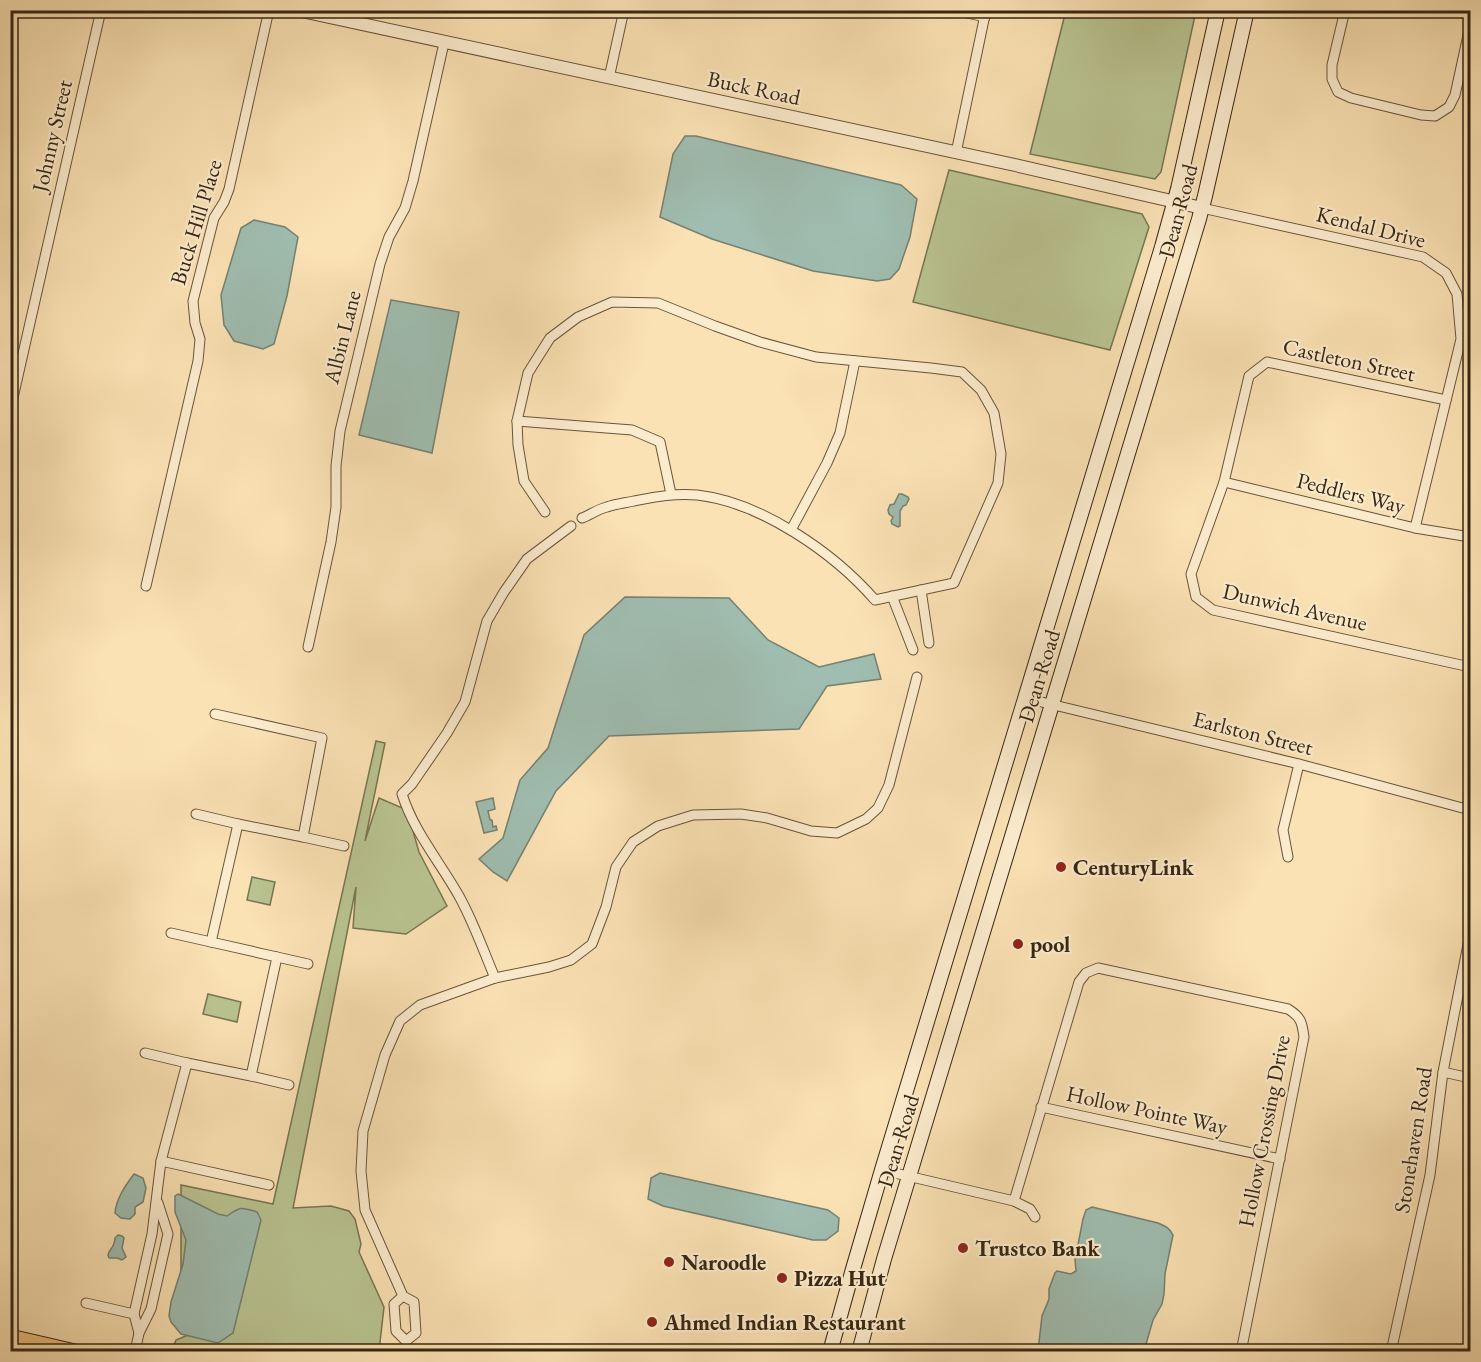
<svg xmlns="http://www.w3.org/2000/svg" width="1481" height="1362" font-family="'EB Garamond',serif">
  <style>
    .green { fill: #b9c491; stroke: #787552; stroke-width: 1.5 }
    .water { fill: #9fbdb0; stroke: #758171; stroke-width: 1.5 }
    .lines { fill: none; stroke-linecap: round; stroke-linejoin: round }
    .minor-casing { stroke: #68553a; stroke-width: 11 }
    .tertiary-casing { stroke: #68553a; stroke-width: 14 }
    .secondary-casing { stroke: #372612; stroke-width: 16 }
    .primary-casing { stroke: #372612; stroke-width: 17 }
    .minor { stroke: #fcecce; stroke-width: 9 }
    .tertiary { stroke: #fcecce; stroke-width: 12 }
    .secondary { stroke: #fcecce; stroke-width: 14 }
    .primary { stroke: #eec17a; stroke-width: 15 }
    .poi-dot { fill: #8f2418; stroke: #fcecce; stroke-width: 2 }
    .labels { text-anchor: middle; dominant-baseline: central; stroke-width: 4.5; stroke-linejoin: round; paint-order: stroke }
    .street-label { font-size: 22px; fill: #372612; stroke: #fcecce }
    .poi-label { font-size: 22px; font-weight: bold; fill: #372612; stroke: #fcecce; text-anchor: start }
  </style>
  <rect width="100%" height="100%" fill="#fbe2b4"/>
  <filter id="stains"><feTurbulence type="fractalNoise" baseFrequency=".00333" numOctaves="4"/><feColorMatrix values="0 0 0 0 .2 0 0 0 0 .09 0 0 0 0 .02 0 0 0 .5 -.17"/></filter>
  <radialGradient id="worn" r=".72"><stop offset=".6" stop-color="#630" stop-opacity="0"/><stop offset="1" stop-color="#630" stop-opacity=".3"/></radialGradient>
  <!-- green -->
  <g class="green">
    <polygon points="1066,10 1196,11 1161,172 1155,179 1030,154"/>
    <polygon points="949,170 1142,214 1149,227 1110,350 913,302"/>
    <polygon points="376,741 385,743 365,841 379,798 407,810 419,852 447,906 406,934 353,928 356,887 293,1208 331,1206 349,1211 355,1219 361,1244 359,1252 384,1307 379,1351 171,1352 176,1340 188,1335 181,1276 181,1185 273,1204"/>
    <polygon points="252,877 275,882 270,905 247,900"/>
    <polygon points="208,994 241,1002 237,1022 203,1014"/>
  </g>
  <!-- water -->
  <g class="water">
    <polygon points="685,136 696,136 901,185 917,199 910,237 899,269 890,279 877,281 813,271 712,239 660,217 673,154"/>
    <polygon points="254,220 285,227 298,237 287,296 274,344 263,349 234,341 224,325 221,295 241,228"/>
    <polygon points="391,300 459,312 432,453 359,435"/>
    <polygon points="899,494 902,494 908,497 909,499 906,505 903,506 900,511 900,526 898,527 892,524 891,521 893,517 889,514 888,510 890,505 894,504"/>
    <polygon points="625,597 729,598 768,640 819,667 874,654 881,679 827,686 799,729 609,736 556,791 507,881 493,872 479,859 503,838 520,780 548,748 584,635"/>
    <polygon points="493,798 495,809 488,811 490,820 492,820 493,827 496,826 497,830 484,833 476,802"/>
    <polygon points="660,1173 828,1210 839,1218 838,1231 826,1240 813,1240 663,1206 648,1199 651,1178"/>
    <path d="M134 1174 143 1178 146 1188 143 1202 135 1207V1214L130 1219 121 1218 115 1213C116 1199 125 1186 134 1174Z"/>
    <path d="M178 1194 218 1214 227 1216C241 1206 241 1207 257 1212L261 1220 233 1333 218 1343 181 1334 171 1322 169 1316 171 1302 183 1264 186 1240 175 1212V1196Z"/>
    <path d="M1092 1207 1158 1223C1165 1226 1170 1228 1173 1235L1165 1274 1164 1294 1162 1304 1153 1320 1144 1351H1038L1042 1316 1049 1299V1289L1055 1273 1057 1271 1071 1274 1076 1271 1075 1260 1083 1219 1086 1210Z"/>
    <path d="M118 1235 122 1236 124 1238 122 1248 126 1257 122 1260 117 1258H109L108 1255C109 1248 114 1250 115 1238Z"/>
  </g>
  <g class="lines">
    <!-- minor casing -->
    <g class="minor-casing">
      <g id="minor">
        <polyline points="954,10 985,17"/>
        <polyline points="1345,10 1332,65 1332,79 1338,92 1351,98 1421,115 1435,116 1449,107 1455,95 1470,26"/>
        <polyline points="609,78 624,10"/>
        <polyline points="956,153 986,10"/>
        <polyline points="1202,208 1423,257 1446,273 1457,294 1461,339 1415,528"/>
        <polyline points="1446,400 1267,362 1249,376 1224,482 1191,574 1196,597 1213,610 1470,667"/>
        <polyline points="10,411 101,10"/>
        <polyline points="517,421 632,430 660,442 671,494"/>
        <polyline points="1224,482 1415,528 1470,537"/>
        <path d="M545 512 524 481 518 445 517 421 528 373 550 338 578 317 612 302 658 303 715 326 760 342 816 357 931 368 962 372 981 390 994 413 1001 454 998 483 954 583 875 600C834 553 761 502 697 495 675 493 655 497 634 501 625 503 615 504 607 507 598 509 590 515 582 518"/>
        <polyline points="791,530 827,463 840,433 855,361"/>
        <polyline points="146,586 198,361 200,339 195,323 193,301 214,218 224,202 229,189 269,10"/>
        <polyline points="921,590 929,643"/>
        <polyline points="892,596 913,650"/>
        <polyline points="308,647 331,542 336,507 336,466 340,431 380,264 389,237 405,208 413,181 444,43"/>
        <polyline points="1025,698 1299,764 1470,810"/>
        <polyline points="196,814 238,824"/>
        <polyline points="303,837 344,846"/>
        <polyline points="1288,857 1283,830 1299,764"/>
        <polyline points="171,933 211,942"/>
        <polyline points="277,957 308,964"/>
        <path d="M495 978C484 952 473 921 459 896 440 862 414 832 402 794L412 784 447 733 465 702 487 621 504 592 527 559 571 526"/>
        <polyline points="145,1053 187,1063"/>
        <polyline points="1443,1072 1470,1078"/>
        <polyline points="251,1076 289,1085"/>
        <polyline points="1041,1107 1280,1159"/>
        <polyline points="161,1161 269,1185"/>
        <polyline points="882,1170 1014,1201 1030,1209 1035,1217"/>
        <path d="M1014 1201 1079 982 1086 973 1098 968 1288 1009C1301 1017 1302 1022 1304 1037L1241 1352"/>
        <polyline points="403,1296 394,1304 396,1331 406,1341 416,1333 414,1302 403,1296 365,1210 361,1171 363,1131 385,1055 400,1021 420,1005 495,978 549,967 571,960 592,944 606,907 616,867 633,842 658,826 693,815 741,814 767,818 811,831 837,833 866,819 878,808 889,785 917,677"/>
        <polyline points="86,1303 134,1314"/>
        <polyline points="139,1333 134,1314 152,1234 161,1161 187,1063 251,1076 277,957 211,942 238,824 303,837 322,738 215,714"/>
        <polyline points="135,1352 139,1333 151,1309 168,1234 158,1203"/>
        <polyline points="1391,1352 1430,1175 1443,1072 1470,934"/>
      </g>
    </g>
    <!-- tertiary casing -->
    <g class="tertiary-casing">
      <polyline id="tertiary" points="297,10 1015,165 1202,208"/>
    </g>
    <!-- secondary casing -->
    <g class="secondary-casing">
      <g id="secondary">
        <polyline points="830,1352 853,1269 882,1170 1162,247 1178,189 1218,10"/>
        <polyline points="859,1352 884,1259 1199,219 1205,196 1247,10"/>
      </g>
    </g>
    <!-- primary casing -->
    <g class="primary-casing">
      <polyline id="primary" points="10,1337 75,1352"/>
    </g>
    <!-- minor -->
    <use href="#minor" class="minor"/>
    <!-- tertiary -->
    <use href="#tertiary" class="tertiary"/>
    <!-- secondary -->
    <use href="#secondary" class="secondary"/>
    <!-- primary -->
    <use href="#primary" class="primary"/>
  </g>
  <!-- markers -->
  <g class="poi-dot">
    <circle cx="1061" cy="867" r="6"/>
    <circle cx="1018" cy="944" r="6"/>
    <circle cx="963" cy="1248" r="6"/>
    <circle cx="669" cy="1262" r="6"/>
    <circle cx="782" cy="1278" r="6"/>
    <circle cx="652" cy="1322" r="6"/>
  </g>
  <g class="labels">
    <!-- street labels -->
    <g class="street-label">
      <text transform="translate(754 88) rotate(12)">Buck Road</text>
      <text transform="translate(52 136) rotate(-77)">Johnny Street</text>
      <text transform="translate(1178 211) rotate(-75)">Dean Road</text>
      <text transform="translate(196 222) rotate(-73)">Buck Hill Place</text>
      <text transform="translate(1371 227) rotate(14)">Kendal Drive</text>
      <text transform="translate(342 337) rotate(-76)">Albin Lane</text>
      <text transform="translate(1349 360) rotate(12)">Castleton Street</text>
      <text transform="translate(1351 493) rotate(14)">Peddlers Way</text>
      <text transform="translate(1295 607) rotate(13)">Dunwich Avenue</text>
      <text transform="translate(1039 676) rotate(-73)">Dean Road</text>
      <text transform="translate(1253 733) rotate(14)">Earlston Street</text>
      <text transform="translate(1147 1110) rotate(12)">Hollow Pointe Way</text>
      <text transform="translate(1264 1131) rotate(-79)">Hollow Crossing Drive</text>
      <text transform="translate(1413 1140) rotate(-81)">Stonehaven Road</text>
      <text transform="translate(898 1141) rotate(-73)">Dean Road</text>
    </g>
    <!-- poi labels -->
    <g class="poi-label">
      <text x="1073" y="867">CenturyLink</text>
      <text x="1030" y="944">pool</text>
      <text x="975" y="1248">Trustco Bank</text>
      <text x="681" y="1262">Naroodle</text>
      <text x="794" y="1278">Pizza Hut</text>
      <text x="664" y="1322">Ahmed Indian Restaurant</text>
    </g>
  </g>
  <!-- margin -->
  <rect width="1481" height="1362" fill="none" stroke="#fbe2b4" stroke-width="36"/>
  <rect x="12" y="12" width="1457" height="1338" fill="none" stroke="#372612" stroke-width="3"/>
  <rect x="18" y="18" width="1445" height="1326" fill="none" stroke="#372612" stroke-width="1.5"/>
  <rect width="100%" height="100%" filter="url(#stains)"/>
  <rect width="100%" height="100%" fill="url(#worn)"/>
</svg>
